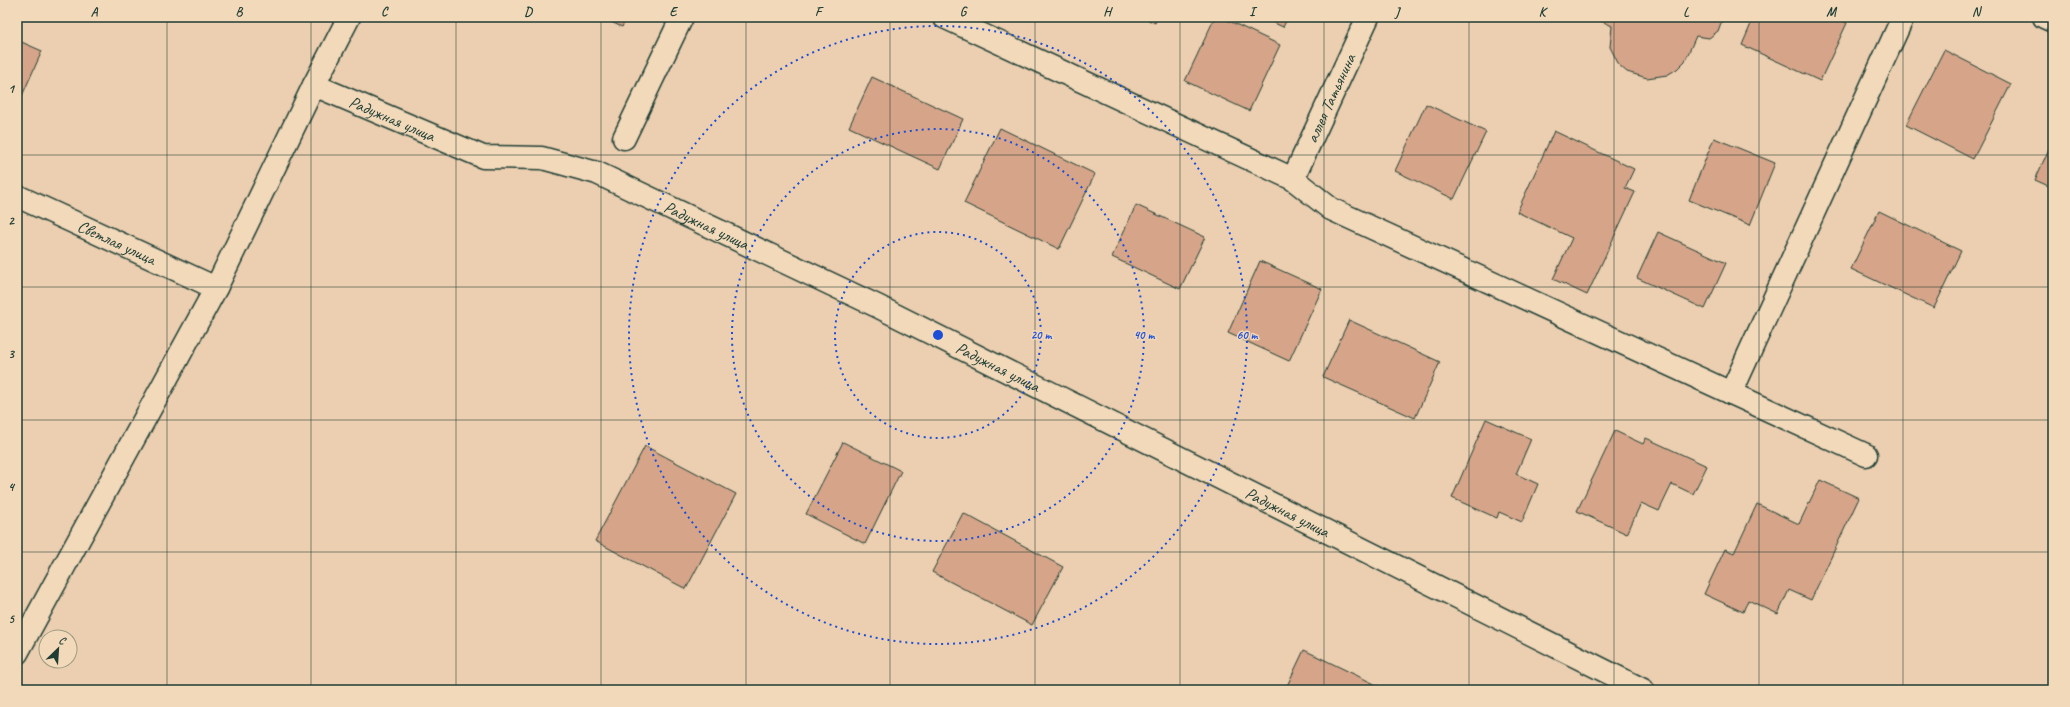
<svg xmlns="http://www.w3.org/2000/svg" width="2070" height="707" font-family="Caveat,sans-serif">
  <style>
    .building { fill: #d6a589; stroke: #1f3d34 }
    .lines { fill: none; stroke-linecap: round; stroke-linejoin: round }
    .minor-casing { stroke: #1f3d34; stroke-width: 25 }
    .minor { stroke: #f2d9ba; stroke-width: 22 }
    .grid { fill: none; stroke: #1f3d34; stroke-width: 1; stroke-opacity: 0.55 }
    .ring { fill: none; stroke: #1d4ed8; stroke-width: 2; stroke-dasharray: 2 4 }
    .labels { text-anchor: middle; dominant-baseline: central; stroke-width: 3; stroke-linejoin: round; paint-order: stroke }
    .street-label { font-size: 17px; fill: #1f3d34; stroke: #f2d9ba }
    .centre { fill: #1d4ed8; stroke: #f2d9ba; stroke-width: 2 }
    .ring-label { font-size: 12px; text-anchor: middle; font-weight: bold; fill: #1d4ed8; stroke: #f2d9ba; stroke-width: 3; stroke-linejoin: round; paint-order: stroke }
    .neatline { fill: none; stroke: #1f3d34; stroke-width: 1.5 }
    .grid-label { font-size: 13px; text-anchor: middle; font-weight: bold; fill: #1f3d34 }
  </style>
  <rect width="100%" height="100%" fill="#eccfb0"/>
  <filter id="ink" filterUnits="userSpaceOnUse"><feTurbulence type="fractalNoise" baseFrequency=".025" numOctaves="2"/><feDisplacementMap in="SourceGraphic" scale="8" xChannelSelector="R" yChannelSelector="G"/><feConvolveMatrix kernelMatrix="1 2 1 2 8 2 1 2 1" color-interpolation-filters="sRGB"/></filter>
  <g filter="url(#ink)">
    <!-- building -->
    <g class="building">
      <polygon points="600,17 627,17 622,27"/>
      <polygon points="1142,17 1158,17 1155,23"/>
      <polygon points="1215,17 1221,17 1280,45 1249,111 1185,81"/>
      <polygon points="1261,17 1288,17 1283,27"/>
      <polygon points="1593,17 1721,17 1722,20 1718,31 1709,38 1696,36 1685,61 1677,69 1667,75 1647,78 1627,72 1619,65 1610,47 1612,26"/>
      <polygon points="1754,17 1834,17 1847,23 1820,81 1742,45"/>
      <polygon points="17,40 42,51 17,107"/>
      <polygon points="1944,50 2011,84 1973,159 1906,125"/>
      <polygon points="872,77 963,119 940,169 849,127"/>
      <polygon points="1426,104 1486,132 1454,199 1395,171"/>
      <polygon points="1000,128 1095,174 1059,249 964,203"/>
      <polygon points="1554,131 1634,169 1625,188 1635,192 1587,295 1553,279 1572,238 1517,212"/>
      <polygon points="1714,138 1775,163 1750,225 1689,200"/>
      <polygon points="2053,140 2053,188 2035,180"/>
      <polygon points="1136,205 1205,237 1180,289 1112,257"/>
      <polygon points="1879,211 1961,251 1934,308 1851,269"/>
      <polygon points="1658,232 1726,263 1705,309 1637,278"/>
      <polygon points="1260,261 1322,289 1289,361 1228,333"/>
      <polygon points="1349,320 1440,362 1415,418 1323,377"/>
      <polygon points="1486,419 1531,439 1516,474 1538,484 1522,522 1499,512 1497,518 1452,498"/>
      <polygon points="1615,431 1643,444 1646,438 1707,466 1693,494 1672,484 1659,511 1641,503 1627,534 1577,511"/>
      <polygon points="843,442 901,471 865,544 806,514"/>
      <polygon points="645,446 736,494 686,589 595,541"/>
      <polygon points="1820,480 1859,498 1811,600 1789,590 1778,614 1748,600 1743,612 1704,594 1725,549 1734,553 1757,504 1799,524"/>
      <polygon points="963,513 1063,567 1032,625 932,572"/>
      <polygon points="1304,650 1387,690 1285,690"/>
    </g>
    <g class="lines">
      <!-- minor casing -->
      <g class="minor-casing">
        <g id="minor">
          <polyline points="944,17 1293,179 1331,209 1866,455"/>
          <polyline points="2044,17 2053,21"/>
          <path id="s1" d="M314 85 483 157 542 158 597 173 877 306 1643 690"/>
          <polyline points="624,138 682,17"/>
          <path id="s2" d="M1293 179 1368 17"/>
          <path id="s3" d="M17 196 216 288"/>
          <polyline points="1731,393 1903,17"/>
          <polyline points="17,653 216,288 314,85 349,17"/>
        </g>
      </g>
      <!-- minor -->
      <use href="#minor" class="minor"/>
    </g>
  </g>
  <!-- grid -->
  <path class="grid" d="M167 17V690M311 17V690M456 17V690M601 17V690M746 17V690M890 17V690M1035 17V690M1180 17V690M1324 17V690M1469 17V690M1614 17V690M1759 17V690M1903 17V690M17 155H2053M17 287H2053M17 420H2053M17 552H2053"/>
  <!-- distance rings -->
  <g class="ring">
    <circle cx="938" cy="335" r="103"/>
    <circle cx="938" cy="335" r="206"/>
    <circle cx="938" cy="335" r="309"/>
  </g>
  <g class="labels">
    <!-- street labels -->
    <g class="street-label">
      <text stroke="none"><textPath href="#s2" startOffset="89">аллея Татьянина</textPath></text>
      <text stroke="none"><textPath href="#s1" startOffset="85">Радужная улица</textPath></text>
      <text stroke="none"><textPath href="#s1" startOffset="421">Радужная улица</textPath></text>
      <text stroke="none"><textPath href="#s3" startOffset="110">Светлая улица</textPath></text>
      <text stroke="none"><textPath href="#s1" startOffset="745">Радужная улица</textPath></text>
      <text stroke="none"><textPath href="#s1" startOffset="1069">Радужная улица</textPath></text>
    </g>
  </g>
  <circle cx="938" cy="335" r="6" class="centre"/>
  <g class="ring-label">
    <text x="1041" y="339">20 m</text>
    <text x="1144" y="339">40 m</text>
    <text x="1247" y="339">60 m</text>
  </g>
  <!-- margin -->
  <rect width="2070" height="707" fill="none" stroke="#f2d9ba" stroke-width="44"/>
  <!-- north arrow -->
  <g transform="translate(58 649) rotate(25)"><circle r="19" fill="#f2d9ba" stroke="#9e9b84"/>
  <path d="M0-3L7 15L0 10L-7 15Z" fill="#1f3d34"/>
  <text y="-6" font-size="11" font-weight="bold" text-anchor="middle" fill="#1f3d34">С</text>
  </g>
  <rect x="22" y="22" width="2026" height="663" class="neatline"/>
  <g class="grid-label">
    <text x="94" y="16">A</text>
    <text x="239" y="16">B</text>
    <text x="384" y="16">C</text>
    <text x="528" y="16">D</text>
    <text x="673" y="16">E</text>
    <text x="818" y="16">F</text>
    <text x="963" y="16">G</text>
    <text x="1107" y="16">H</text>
    <text x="1252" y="16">I</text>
    <text x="1397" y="16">J</text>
    <text x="1542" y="16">K</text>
    <text x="1686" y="16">L</text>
    <text x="1831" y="16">M</text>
    <text x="1976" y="16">N</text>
    <text x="11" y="93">1</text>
    <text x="11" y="225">2</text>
    <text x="11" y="358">3</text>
    <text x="11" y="491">4</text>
    <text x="11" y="623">5</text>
  </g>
</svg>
